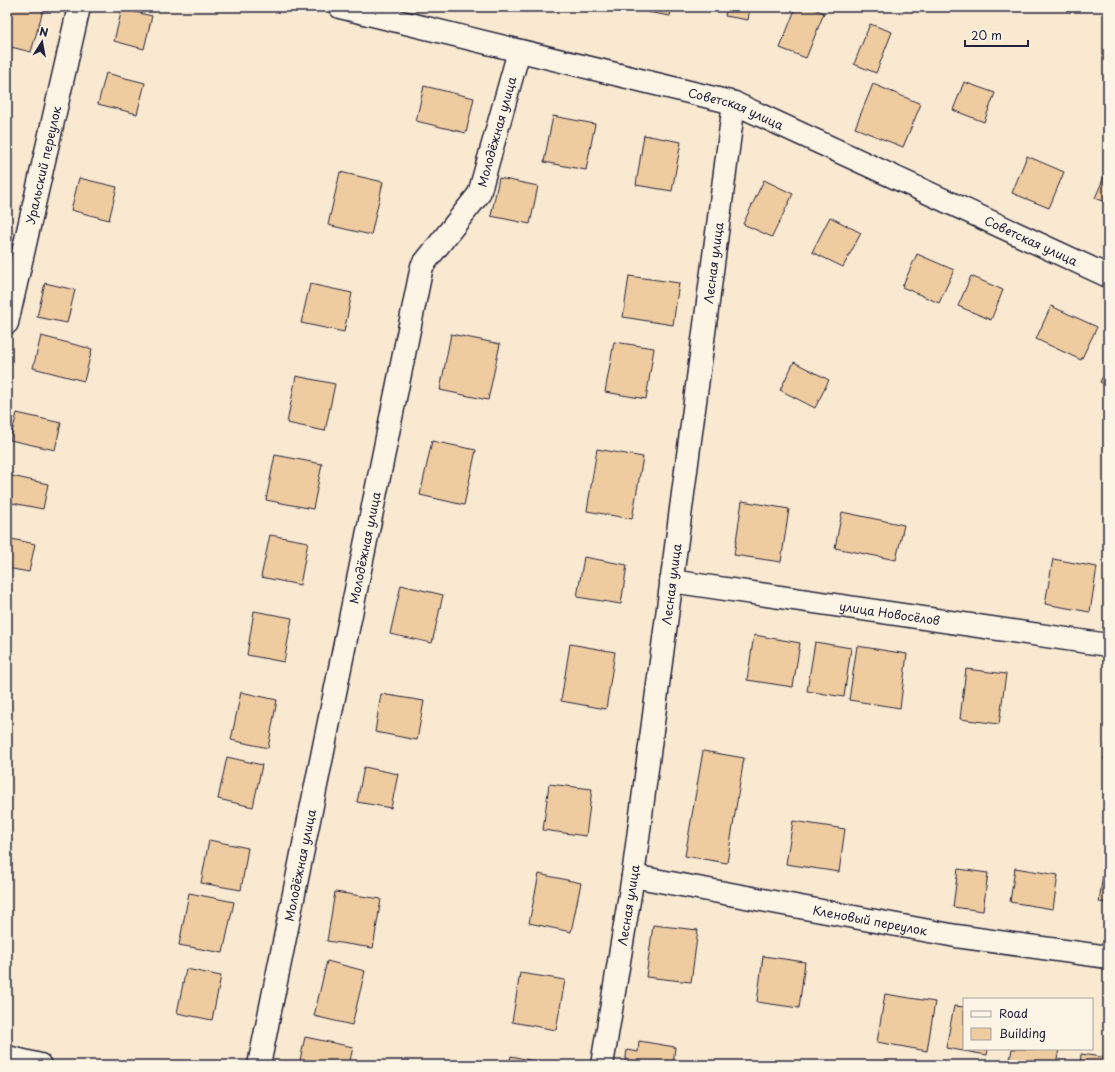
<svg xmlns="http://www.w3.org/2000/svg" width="1115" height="1072" font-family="'Playpen Sans',sans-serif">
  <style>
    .building { fill: #efcca0; stroke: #22223b }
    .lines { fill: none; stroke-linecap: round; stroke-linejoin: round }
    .minor-casing { stroke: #22223b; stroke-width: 25 }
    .minor { stroke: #fcf5e5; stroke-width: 22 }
    .labels { text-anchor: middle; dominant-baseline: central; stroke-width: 3.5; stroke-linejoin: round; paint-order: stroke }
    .street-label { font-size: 12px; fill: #22223b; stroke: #fcf5e5 }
  </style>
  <rect width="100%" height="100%" fill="#f8e9d0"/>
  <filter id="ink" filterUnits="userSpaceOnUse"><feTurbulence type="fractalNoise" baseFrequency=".025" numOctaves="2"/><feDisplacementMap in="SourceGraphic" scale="8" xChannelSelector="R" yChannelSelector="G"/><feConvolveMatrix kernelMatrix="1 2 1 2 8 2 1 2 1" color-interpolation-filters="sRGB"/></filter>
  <g filter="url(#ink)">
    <!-- building -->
    <g class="building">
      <polygon points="7,7 44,7 31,52 7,46"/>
      <polygon points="648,7 672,7 670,16 647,12"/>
      <polygon points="727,7 750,7 748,20 725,16"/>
      <polygon points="796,7 809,7 824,13 806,58 780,48"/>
      <polygon points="122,9 152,16 144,49 114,41"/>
      <polygon points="870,24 892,32 876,73 854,64"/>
      <polygon points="106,73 145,83 137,114 98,104"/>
      <polygon points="964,82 995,93 984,122 953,110"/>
      <polygon points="873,84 921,104 903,147 855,128"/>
      <polygon points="424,86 474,98 466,133 416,121"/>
      <polygon points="7,116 11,117 7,133"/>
      <polygon points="553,116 595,124 586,170 544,162"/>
      <polygon points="644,135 681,142 672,191 636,185"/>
      <polygon points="1027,156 1064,172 1049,208 1012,193"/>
      <polygon points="1108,168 1108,203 1095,198"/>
      <polygon points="340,172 383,182 371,235 328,225"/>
      <polygon points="79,178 117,187 109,220 71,210"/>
      <polygon points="499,178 538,186 530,224 491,216"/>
      <polygon points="764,180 793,194 772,237 743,224"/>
      <polygon points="830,217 861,233 843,267 812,252"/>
      <polygon points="917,254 954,270 939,303 902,287"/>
      <polygon points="629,276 679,283 673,325 623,317"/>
      <polygon points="971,276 1003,290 991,320 958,306"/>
      <polygon points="45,283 75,290 67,323 37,317"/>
      <polygon points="310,284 352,293 344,332 301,323"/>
      <polygon points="1051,306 1097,327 1081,360 1036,339"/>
      <polygon points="451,334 500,344 488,400 440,390"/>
      <polygon points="41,336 92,349 84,381 33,368"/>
      <polygon points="614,342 654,348 646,399 605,392"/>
      <polygon points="794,362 829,380 815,408 780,390"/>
      <polygon points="1108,366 1108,386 1100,382"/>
      <polygon points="296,376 335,384 325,431 287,423"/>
      <polygon points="17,413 61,423 55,450 10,440"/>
      <polygon points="432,441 476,450 464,505 420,495"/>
      <polygon points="597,449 643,457 632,519 587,511"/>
      <polygon points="275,455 322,464 313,509 266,500"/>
      <polygon points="7,475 48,484 43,509 7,502"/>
      <polygon points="742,501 789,509 781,562 734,555"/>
      <polygon points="842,512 904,525 896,560 835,548"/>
      <polygon points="270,535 308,542 300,585 261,577"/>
      <polygon points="7,538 35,544 29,572 7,568"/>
      <polygon points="584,557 627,565 621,604 577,597"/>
      <polygon points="1053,559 1097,567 1090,612 1045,604"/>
      <polygon points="401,585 443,595 432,643 390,634"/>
      <polygon points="254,611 292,618 284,662 247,655"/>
      <polygon points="754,635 800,643 793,687 747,680"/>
      <polygon points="815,642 851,648 844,697 807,691"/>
      <polygon points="570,644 615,652 606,709 561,701"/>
      <polygon points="857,646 907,654 900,708 849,700"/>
      <polygon points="966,669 1006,674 999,724 960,719"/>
      <polygon points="241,692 277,700 268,748 231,740"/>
      <polygon points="381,694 424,701 417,740 375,732"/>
      <polygon points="1108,730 1108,761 1104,760"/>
      <polygon points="703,751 744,758 727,863 685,856"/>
      <polygon points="227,757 262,765 253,807 218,799"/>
      <polygon points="364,767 398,774 391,808 357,802"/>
      <polygon points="549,784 592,789 586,836 543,830"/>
      <polygon points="793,821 845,829 839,872 786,864"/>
      <polygon points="209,840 248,848 241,890 201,883"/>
      <polygon points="1015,868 1058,875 1053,909 1010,902"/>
      <polygon points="958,869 988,873 983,911 953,907"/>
      <polygon points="539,874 581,883 571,932 529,923"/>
      <polygon points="1103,874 1108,874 1108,903 1099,902"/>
      <polygon points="335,892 381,899 373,948 327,941"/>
      <polygon points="189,893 234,902 223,953 179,945"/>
      <polygon points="653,925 698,930 691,982 646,977"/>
      <polygon points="763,956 805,962 799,1008 757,1002"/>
      <polygon points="327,961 365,971 352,1025 314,1016"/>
      <polygon points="186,969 221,976 212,1020 177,1013"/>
      <polygon points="520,973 565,980 556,1030 512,1022"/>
      <polygon points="885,994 935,1002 927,1051 877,1042"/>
      <polygon points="954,1006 964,1007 964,1049 988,1049 987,1055 946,1048"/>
      <polygon points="305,1037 353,1047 349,1065 299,1065"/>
      <polygon points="639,1041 675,1047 673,1065 625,1065 627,1050 638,1052"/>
      <polygon points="1012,1049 1059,1049 1056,1065 1038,1065 1010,1060"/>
      <polygon points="1081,1054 1108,1058 1108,1065 1080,1065"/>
      <polygon points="511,1056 552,1065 509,1065"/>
    </g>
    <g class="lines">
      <!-- minor casing -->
      <g class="minor-casing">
        <g id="minor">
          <path id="s1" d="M340 7 734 103 1108 276"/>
          <path id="s2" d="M7 323 79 7"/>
          <path id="s3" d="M671 581 1108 645"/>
          <path id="s4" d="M633 876 956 936 1108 957"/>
          <polyline points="7,1057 40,1065"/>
          <path id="s5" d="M259 1065 422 266 479 194 519 51"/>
          <path id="s6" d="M602 1065 633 876 734 103"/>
        </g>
      </g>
      <!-- minor -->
      <use href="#minor" class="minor"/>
    </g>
  </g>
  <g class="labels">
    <!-- street labels -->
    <g class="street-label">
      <text stroke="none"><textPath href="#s1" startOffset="409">Советская улица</textPath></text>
      <text stroke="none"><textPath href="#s5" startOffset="972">Молодёжная улица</textPath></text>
      <text stroke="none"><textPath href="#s2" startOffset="162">Уральский переулок</textPath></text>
      <text stroke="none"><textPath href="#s1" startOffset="733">Советская улица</textPath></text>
      <text stroke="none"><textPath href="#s6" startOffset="810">Лесная улица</textPath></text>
      <text stroke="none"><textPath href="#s5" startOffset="528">Молодёжная улица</textPath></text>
      <text stroke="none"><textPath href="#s6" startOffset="486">Лесная улица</textPath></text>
      <text stroke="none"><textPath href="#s3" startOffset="221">улица Новосёлов</textPath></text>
      <text stroke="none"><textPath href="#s5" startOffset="204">Молодёжная улица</textPath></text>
      <text stroke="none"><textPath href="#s6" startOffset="162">Лесная улица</textPath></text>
      <text stroke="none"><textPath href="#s4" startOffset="241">Кленовый переулок</textPath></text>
    </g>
  </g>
  <!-- margin -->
  <rect width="1115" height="1072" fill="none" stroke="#fcf5e5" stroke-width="24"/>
  <rect x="12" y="12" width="1091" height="1048" fill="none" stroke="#22223b" stroke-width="1.5" filter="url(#ink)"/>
  <!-- legend -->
  <rect x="963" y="998" width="130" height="52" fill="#fcf5e5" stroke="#a5a1a1"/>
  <rect x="971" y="1011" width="20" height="6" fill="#fcf5e5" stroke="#a5a1a1"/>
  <text x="999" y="1018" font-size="12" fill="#22223b">Road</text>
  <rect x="971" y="1028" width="20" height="12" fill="#efcca0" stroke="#a5a1a1"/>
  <text x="999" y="1038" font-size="12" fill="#22223b">Building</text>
  <!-- north arrow -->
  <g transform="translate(42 42) rotate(11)" stroke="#fcf5e5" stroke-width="3" paint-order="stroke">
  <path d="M0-3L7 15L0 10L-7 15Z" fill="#22223b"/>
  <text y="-6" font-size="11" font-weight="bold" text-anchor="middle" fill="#22223b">N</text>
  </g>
  <!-- scale -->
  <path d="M965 40v6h63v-6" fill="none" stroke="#22223b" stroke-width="2"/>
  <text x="971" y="40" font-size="12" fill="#22223b" stroke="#fcf5e5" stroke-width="3" paint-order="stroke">20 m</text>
</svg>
